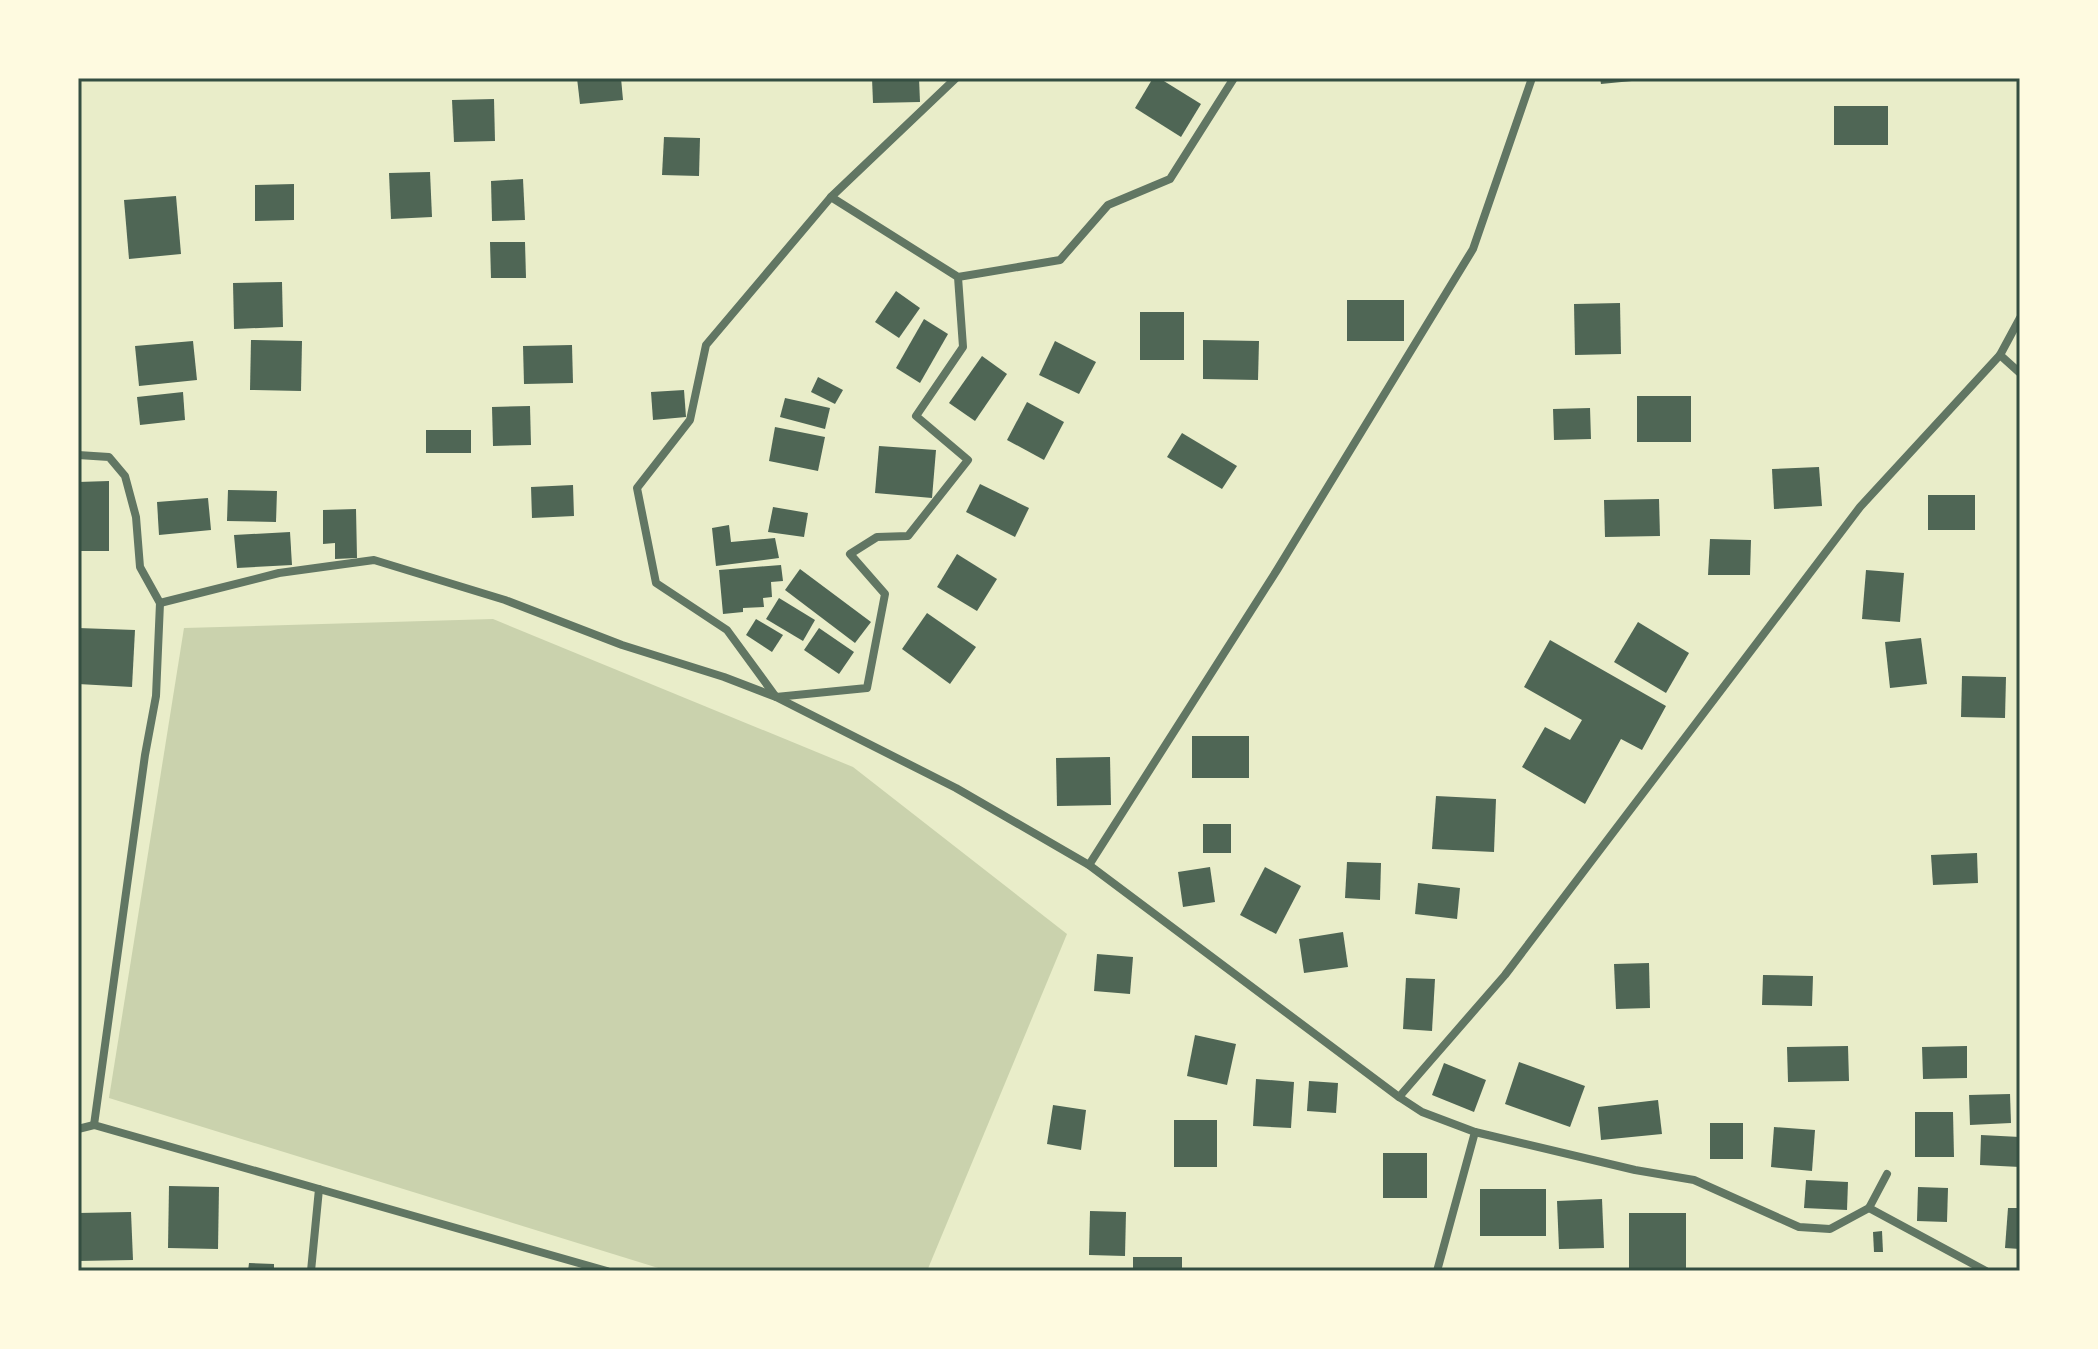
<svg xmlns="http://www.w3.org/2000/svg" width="2098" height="1349" font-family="Karla,sans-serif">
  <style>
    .green { fill: #cad2ad }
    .building { fill: #4f6655 }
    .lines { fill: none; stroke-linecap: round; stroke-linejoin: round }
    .minor { stroke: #617663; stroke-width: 8 }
    .neatline { fill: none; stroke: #344e41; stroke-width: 3 }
  </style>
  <rect width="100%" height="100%" fill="#e9edc9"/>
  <!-- green -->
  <polygon class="green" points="493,619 853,767 1067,934 927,1271 668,1271 109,1098 184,628"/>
  <!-- building -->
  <g class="building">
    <polygon points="577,78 621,78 623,100 580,104"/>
    <polygon points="872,78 919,78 920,102 873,103"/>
    <polygon points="1153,78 1159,78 1201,104 1181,137 1135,108"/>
    <polygon points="1600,78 1642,78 1642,80 1601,84"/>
    <polygon points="494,99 495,141 454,142 452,100"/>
    <rect x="1834" y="106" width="54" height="39"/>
    <polygon points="664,137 700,138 699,176 662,175"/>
    <polygon points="430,172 432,217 391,219 389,173"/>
    <polygon points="523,179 525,220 492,221 491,181"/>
    <polygon points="294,184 294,220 255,221 255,185"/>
    <polygon points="176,196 181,254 129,259 124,200"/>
    <polygon points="490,242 525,242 526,278 491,278"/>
    <polygon points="282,282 283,327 234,329 233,283"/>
    <polygon points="896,291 920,308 899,338 875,322"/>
    <rect x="1347" y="300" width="57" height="41"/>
    <polygon points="1620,303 1621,354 1575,355 1574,304"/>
    <rect x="1140" y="312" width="44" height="48"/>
    <polygon points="924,319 948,334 920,383 896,368"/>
    <polygon points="251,340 302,341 301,391 250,390"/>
    <polygon points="1203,340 1259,341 1258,380 1203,379"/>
    <polygon points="193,341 197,380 139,386 135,346"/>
    <polygon points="1055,341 1096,362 1079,394 1039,375"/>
    <polygon points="572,345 573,383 524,384 523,346"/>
    <polygon points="982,356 1007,374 975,421 949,403"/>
    <polygon points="818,377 843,390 835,404 811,392"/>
    <polygon points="684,390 686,417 653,420 651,392"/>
    <polygon points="183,392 185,420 140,425 137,397"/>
    <rect x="1637" y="396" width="54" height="46"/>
    <polygon points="785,398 830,408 825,429 780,417"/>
    <polygon points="1027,402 1064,422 1044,460 1007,440"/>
    <polygon points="530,406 531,445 493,446 492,407"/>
    <polygon points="1590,408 1591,439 1554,440 1553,409"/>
    <polygon points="775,427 825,437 818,471 769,461"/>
    <rect x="426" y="430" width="45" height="23"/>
    <polygon points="1182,433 1237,466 1222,489 1167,457"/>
    <polygon points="879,446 936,450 932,498 875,493"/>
    <polygon points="1819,467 1822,506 1774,509 1772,469"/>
    <polygon points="109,481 109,551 78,551 78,482"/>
    <polygon points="980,484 1029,508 1015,537 966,512"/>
    <polygon points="573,485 574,516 532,518 531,487"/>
    <polygon points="228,490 277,491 276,522 227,521"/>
    <rect x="1928" y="495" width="47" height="35"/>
    <polygon points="208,498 211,530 159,535 157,502"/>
    <polygon points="1659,499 1660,536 1605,537 1604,500"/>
    <polygon points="773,507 808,513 804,537 768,532"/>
    <polygon points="356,509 357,558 335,559 335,543 323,544 323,510"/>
    <polygon points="729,525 731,542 775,538 779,558 716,566 712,528"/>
    <polygon points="290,532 292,565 237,568 234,535"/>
    <polygon points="1710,539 1751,540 1750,575 1708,575"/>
    <polygon points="957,554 997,579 977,611 937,587"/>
    <polygon points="781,565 783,581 771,582 772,597 763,598 764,607 743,608 743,612 723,614 719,570"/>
    <polygon points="800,569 871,622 855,643 785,590"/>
    <polygon points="1866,570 1904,573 1900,622 1862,619"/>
    <polygon points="779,598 815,620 803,641 766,619"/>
    <polygon points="927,613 976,647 950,684 902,649"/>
    <polygon points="756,619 783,635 772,652 746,635"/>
    <polygon points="1638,622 1689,653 1666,693 1614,662"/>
    <polygon points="78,628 135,630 132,687 78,684"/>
    <polygon points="819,628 854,652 839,674 804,650"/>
    <polygon points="1921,638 1927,684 1890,688 1885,642"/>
    <polygon points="1550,640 1666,706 1642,750 1621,739 1585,804 1522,767 1545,727 1570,740 1582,720 1524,687"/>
    <polygon points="1962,676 2006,677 2005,718 1961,717"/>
    <rect x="1192" y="736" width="57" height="42"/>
    <polygon points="1110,757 1111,805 1057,806 1056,758"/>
    <polygon points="1436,796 1496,799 1494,852 1432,849"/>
    <rect x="1203" y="824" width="28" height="29"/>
    <polygon points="1977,853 1978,883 1933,885 1931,855"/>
    <polygon points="1347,862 1381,863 1380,900 1345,898"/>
    <polygon points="1210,867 1215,902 1183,907 1178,872"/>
    <polygon points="1265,867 1301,886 1276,934 1240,915"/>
    <polygon points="1418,883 1460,888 1457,919 1415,914"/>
    <polygon points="1343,932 1348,967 1304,973 1299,939"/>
    <polygon points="1097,954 1133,957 1130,994 1094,991"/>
    <polygon points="1649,963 1650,1008 1616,1009 1614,964"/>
    <polygon points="1763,975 1813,976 1812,1006 1762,1005"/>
    <polygon points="1406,978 1435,979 1432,1031 1403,1029"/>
    <polygon points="1195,1035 1236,1044 1227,1085 1187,1076"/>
    <polygon points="1848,1046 1849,1081 1788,1082 1787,1047"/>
    <polygon points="1967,1046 1967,1078 1923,1079 1922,1047"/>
    <polygon points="1519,1062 1585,1086 1570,1127 1505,1104"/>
    <polygon points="1444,1063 1486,1080 1474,1112 1432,1095"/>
    <polygon points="1256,1079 1294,1082 1291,1128 1253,1126"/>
    <polygon points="1309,1081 1338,1083 1336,1113 1307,1111"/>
    <polygon points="2010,1094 2011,1123 1970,1125 1969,1095"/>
    <polygon points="1658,1100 1662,1134 1601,1140 1598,1107"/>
    <polygon points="1053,1105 1086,1110 1081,1150 1047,1144"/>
    <polygon points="1915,1112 1953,1112 1954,1157 1915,1157"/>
    <rect x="1174" y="1120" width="43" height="47"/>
    <rect x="1710" y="1123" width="33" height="36"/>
    <polygon points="1774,1127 1815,1130 1812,1171 1771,1167"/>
    <polygon points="1981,1135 2020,1137 2020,1167 1980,1165"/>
    <rect x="1383" y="1153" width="44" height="45"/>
    <polygon points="1806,1180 1848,1182 1847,1210 1804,1208"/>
    <polygon points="169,1186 219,1187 218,1249 168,1248"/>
    <polygon points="1918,1187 1948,1188 1947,1222 1917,1221"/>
    <rect x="1480" y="1189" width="66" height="47"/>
    <polygon points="1602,1199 1604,1248 1559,1249 1557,1201"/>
    <polygon points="2008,1208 2020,1208 2020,1249 2005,1248"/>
    <polygon points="1090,1211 1126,1212 1125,1256 1089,1255"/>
    <polygon points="131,1212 133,1260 78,1261 78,1213"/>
    <rect x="1629" y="1213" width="57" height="58"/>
    <polygon points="1882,1231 1883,1252 1874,1252 1873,1232"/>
    <rect x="1133" y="1257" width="49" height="14"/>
    <polygon points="249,1263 274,1264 274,1271 248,1271"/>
  </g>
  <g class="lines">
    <!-- minor -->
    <g class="minor">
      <polyline points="831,197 956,78"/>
      <polyline points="958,277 831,197 706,345 690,420 637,488 656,583 727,630 776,697 867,688 885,594 850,554 877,537 908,536 968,460 916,416 963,347 958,277 1060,260 1108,205 1170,179 1234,78"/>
      <polyline points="2000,355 2020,318"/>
      <polyline points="78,455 109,457 125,476 136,517 140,567 160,603 279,573 374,560 505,600 622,645 724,677 776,697 956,788 1089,865 1399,1097 1422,1112 1475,1132 1437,1271"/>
      <polyline points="160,603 156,696 145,755 94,1125 319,1189 311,1271"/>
      <polyline points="1089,865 1277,570 1473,249 1532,78"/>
      <polyline points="1399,1097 1505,975 1860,507 2000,355 2020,373"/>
      <polyline points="78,1129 94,1125"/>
      <polyline points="1475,1132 1635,1170 1694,1180 1799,1227 1830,1229 1869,1208 1887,1174"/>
      <polyline points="319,1189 607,1271"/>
      <polyline points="1869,1208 1986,1271"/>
    </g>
  </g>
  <!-- border -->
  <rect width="2098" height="1349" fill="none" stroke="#fefae0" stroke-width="160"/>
  <rect x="80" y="80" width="1938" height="1189" class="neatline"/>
</svg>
